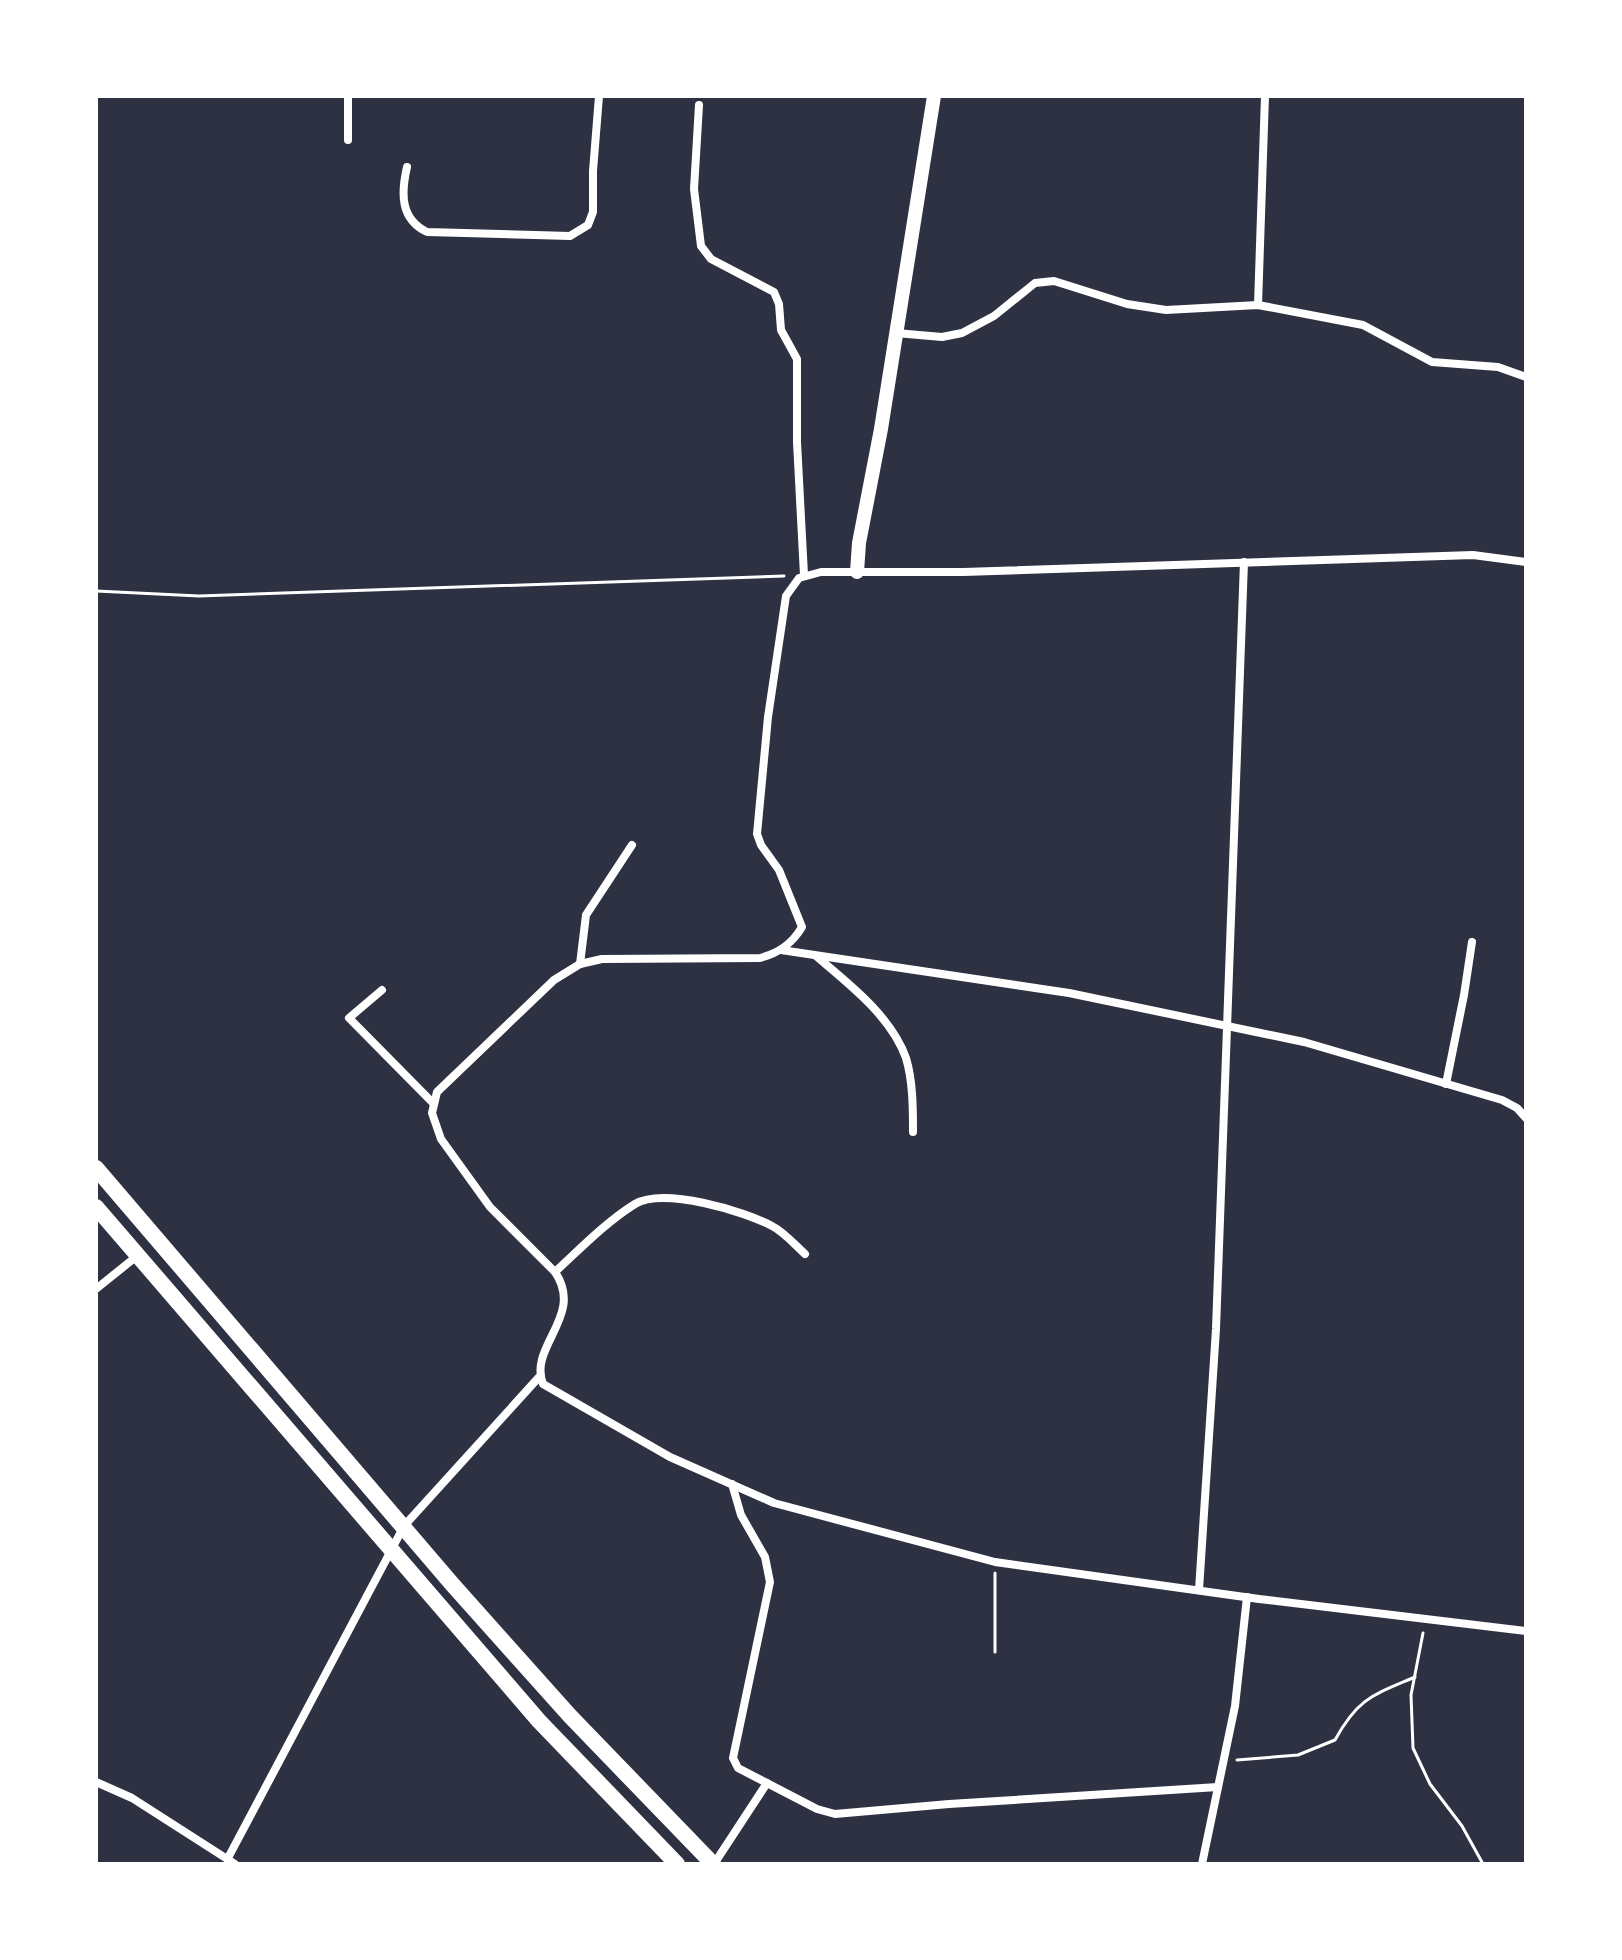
<svg xmlns="http://www.w3.org/2000/svg" width="1622" height="1960" font-family="'Source Sans 3',sans-serif">
  <style>
    .lines { fill: none; stroke-linecap: round; stroke-linejoin: round }
    .path { stroke: #fff; stroke-width: 3 }
    .minor { stroke: #fff; stroke-width: 8 }
    .tertiary { stroke: #fff; stroke-width: 14 }
    .primary { stroke: #fff; stroke-width: 16 }
  </style>
  <rect width="100%" height="100%" fill="#2d3142"/>
  <g class="lines">
    <!-- path -->
    <g class="path">
      <polyline points="96,591 199,596 784,576"/>
      <polyline points="995,1573 995,1652"/>
      <polyline points="1423,1633 1411,1695 1413,1748 1430,1784 1462,1826 1483,1864"/>
      <path d="M1237 1760 1298 1755 1335 1740C1358 1698 1373 1695 1415 1677"/>
    </g>
    <!-- minor -->
    <g class="minor">
      <polyline points="699,105 694,189 701,246 711,259 774,292 779,304 781,330 797,359 797,442 804,575"/>
      <polyline points="348,140 348,96"/>
      <path d="M407 167C401 193 400 219 427 232L570 236 588 225 593 212V171L599 96"/>
      <polyline points="1258,305 1265,96"/>
      <polyline points="896,333 942,337 962,333 994,316 1035,283 1054,281 1127,304 1166,310 1258,305 1363,325 1432,362 1498,367 1526,377"/>
      <path d="M1526 562 1473 555 963 572H821L799 578 786 596 768 717 757 834 761 845 779 870 802 927C792 944 779 953 760 958L602 959 580 964 554 980 437 1092 432 1113 441 1139 490 1207 555 1272C585 1316 528 1346 543 1384L670 1457 774 1503 995 1562 1259 1599 1526 1631"/>
      <polyline points="781,950 1069,993 1304,1042 1502,1100 1517,1108 1526,1118"/>
      <path d="M816 956C849 984 891 1016 906 1058 913 1081 913 1109 913 1132"/>
      <polyline points="580,964 586,915 632,845"/>
      <polyline points="382,990 349,1018 433,1103"/>
      <polyline points="1446,1084 1464,995 1472,942"/>
      <path d="M555 1272C580 1249 606 1222 635 1204 664 1187 744 1211 772 1226 784 1232 795 1245 805 1254"/>
      <polyline points="96,1289 137,1256"/>
      <polyline points="732,1484 741,1515 765,1557 770,1582 733,1758 738,1768 817,1809 835,1814 949,1804 1218,1787"/>
      <polyline points="1199,1590 1216,1329 1244,562"/>
      <polyline points="96,1782 132,1798 235,1864"/>
      <polyline points="228,1858 404,1526 540,1376"/>
      <polyline points="714,1864 767,1783"/>
      <polyline points="1202,1864 1235,1706 1247,1597"/>
    </g>
    <!-- tertiary -->
    <polyline class="tertiary" points="857,572 859,543 881,429 934,96"/>
    <!-- primary -->
    <g class="primary">
      <polyline points="96,1168 452,1584 570,1716 713,1864"/>
      <polyline points="96,1207 539,1721 677,1864"/>
    </g>
  </g>
  <!-- border -->
  <rect width="1622" height="1960" fill="none" stroke="#ffffff" stroke-width="196"/>
</svg>
